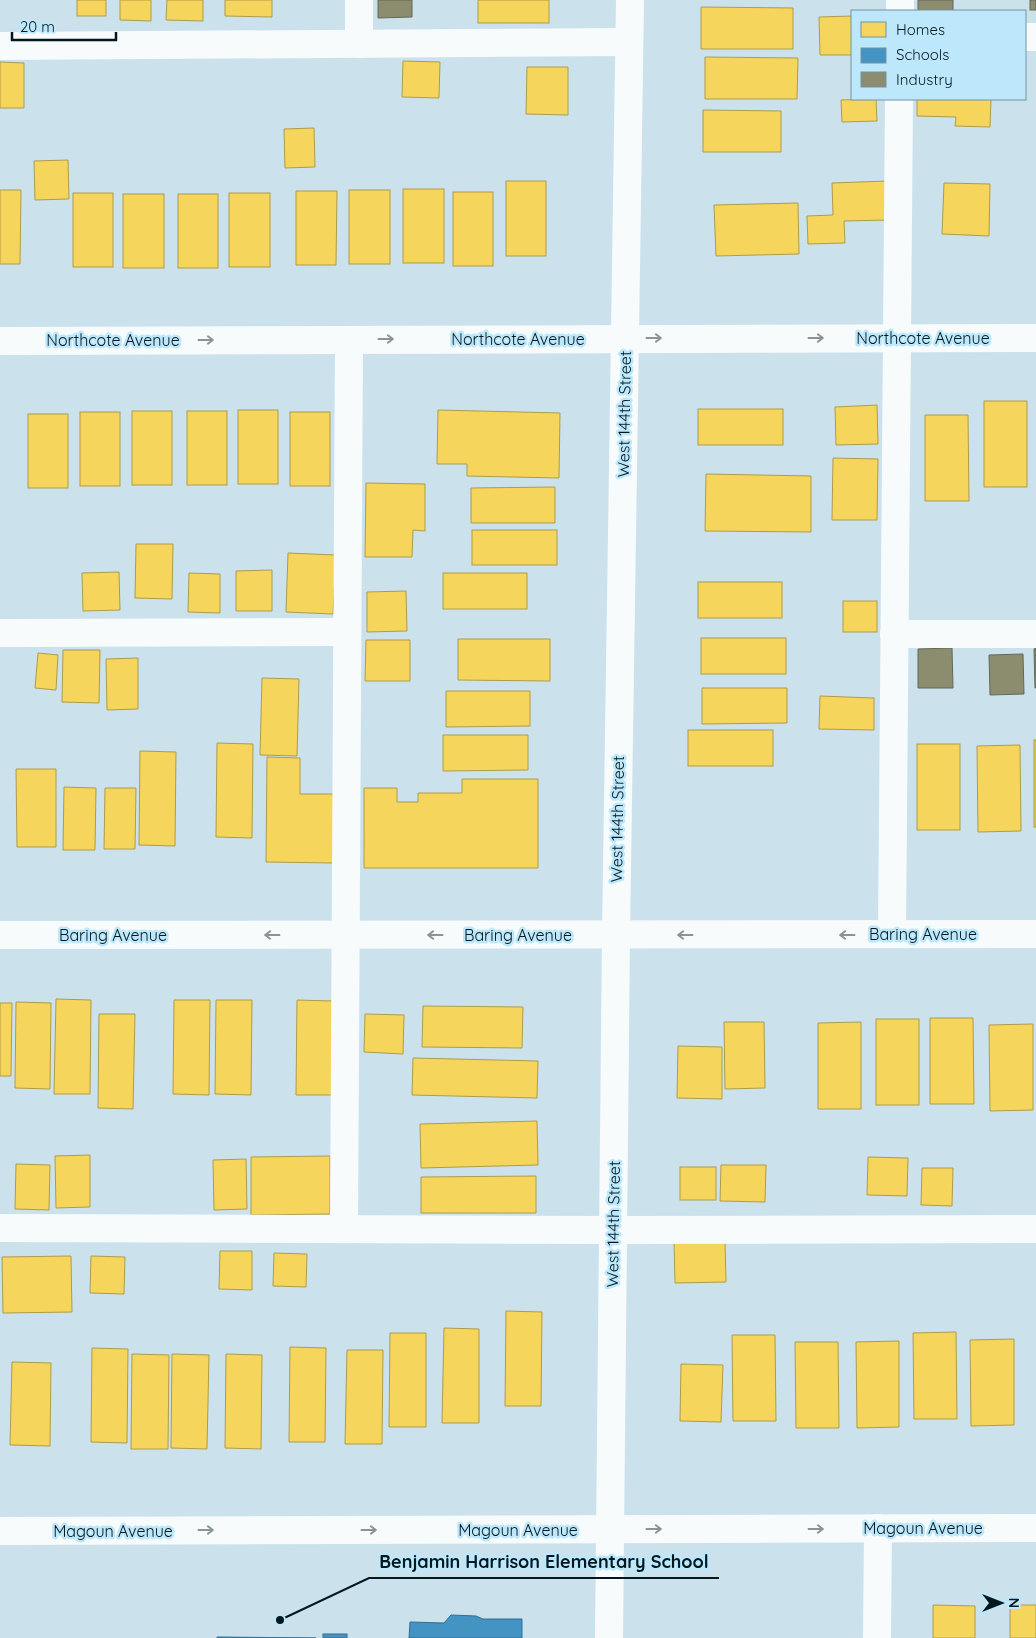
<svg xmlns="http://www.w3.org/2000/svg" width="1036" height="1638" font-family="Quicksand,sans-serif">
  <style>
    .homes { fill: #f6d55c; stroke: #ad9c4a }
    .schools { fill: #4393c3; stroke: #306e92 }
    .industry { fill: #8c8c6e; stroke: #636956 }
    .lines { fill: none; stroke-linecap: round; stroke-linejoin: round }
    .minor { stroke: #f7fbfc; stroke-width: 28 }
    .oneway { stroke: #899499 }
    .labels { text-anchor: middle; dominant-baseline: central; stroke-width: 5; stroke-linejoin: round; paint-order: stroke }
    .street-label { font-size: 16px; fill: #03171f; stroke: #bde8fb }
    .leader { fill: none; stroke: #03171f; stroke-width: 2 }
    .callout-dot { fill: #03171f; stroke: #bde8fb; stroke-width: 2 }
    .callout-label { font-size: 18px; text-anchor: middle; font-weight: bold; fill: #03171f; stroke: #bde8fb; stroke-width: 5; stroke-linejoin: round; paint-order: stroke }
  </style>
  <rect width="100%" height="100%" fill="#cbe2ed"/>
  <!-- homes -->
  <g class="homes">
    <rect x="77" y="0" width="29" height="16"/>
    <polygon points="120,0 151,0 151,21 120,20"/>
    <polygon points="167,0 203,0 203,21 166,20"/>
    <polygon points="225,0 272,0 272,17 225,16"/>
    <rect x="478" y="0" width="71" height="23"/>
    <polygon points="701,7 793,8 793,49 701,49"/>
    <polygon points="852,16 852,55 820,55 819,17"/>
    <polygon points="705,57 798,58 797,99 705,99"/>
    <polygon points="403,61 440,62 439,98 402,97"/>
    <polygon points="0,62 24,63 24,108 0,108"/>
    <polygon points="527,67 568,67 568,115 526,114"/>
    <polygon points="876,99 877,121 842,122 841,100"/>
    <polygon points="917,99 991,99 990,127 955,126 956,117 917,116"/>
    <polygon points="703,110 781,111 781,152 703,152"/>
    <polygon points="314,128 315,167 285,168 284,129"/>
    <polygon points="68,160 69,199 35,200 34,161"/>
    <rect x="506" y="181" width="40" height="75"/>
    <polygon points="887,181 888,220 844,221 845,243 808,244 807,216 833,215 832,183"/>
    <polygon points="944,183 990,184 989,236 942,234"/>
    <rect x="403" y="189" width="41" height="74"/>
    <polygon points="0,190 21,190 20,264 0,264"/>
    <rect x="349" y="190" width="41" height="74"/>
    <polygon points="296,191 337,191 336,265 296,265"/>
    <rect x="453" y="192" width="40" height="74"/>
    <rect x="73" y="193" width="40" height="74"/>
    <rect x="229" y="193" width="41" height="74"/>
    <rect x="123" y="194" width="41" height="74"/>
    <rect x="178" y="194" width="40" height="74"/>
    <polygon points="798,203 799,254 716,256 714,205"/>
    <rect x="984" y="401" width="43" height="86"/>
    <polygon points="877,405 878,444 836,445 835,407"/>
    <rect x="698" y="409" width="85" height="36"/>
    <rect x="238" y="410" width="40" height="74"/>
    <polygon points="438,410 560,413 559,478 467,476 467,464 437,464"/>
    <rect x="132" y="411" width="40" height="74"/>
    <rect x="187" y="411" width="40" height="74"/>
    <rect x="80" y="412" width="40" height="74"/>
    <rect x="290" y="412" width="40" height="74"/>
    <rect x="28" y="414" width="40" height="74"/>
    <polygon points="925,415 968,415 969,501 925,501"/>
    <polygon points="833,458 878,459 877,520 832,520"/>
    <polygon points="706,474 811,476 811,532 705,531"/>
    <polygon points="366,483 425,484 425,531 413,530 412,557 365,557"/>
    <polygon points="555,487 555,523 471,523 471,488"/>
    <rect x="472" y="530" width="85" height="35"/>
    <polygon points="136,544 173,544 172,599 135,598"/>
    <polygon points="288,553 336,555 333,614 286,612"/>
    <polygon points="272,570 272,611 236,611 236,571"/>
    <polygon points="119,572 120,610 83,611 82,573"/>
    <polygon points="189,573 220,574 220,613 188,612"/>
    <rect x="443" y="573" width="84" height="36"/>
    <rect x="698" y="582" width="84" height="36"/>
    <polygon points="406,591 407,631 367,632 367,592"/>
    <rect x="843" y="601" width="34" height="31"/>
    <rect x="701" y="638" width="85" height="36"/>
    <polygon points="458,639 550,639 550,681 458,680"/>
    <polygon points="366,640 410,640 410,681 365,681"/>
    <polygon points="63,650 100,650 99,703 62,702"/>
    <polygon points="38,653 58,655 56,690 35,688"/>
    <polygon points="138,658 138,709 107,710 106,659"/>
    <polygon points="262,678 299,679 297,756 260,755"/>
    <polygon points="702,688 787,688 787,723 702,724"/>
    <polygon points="446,691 530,691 530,726 446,727"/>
    <polygon points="820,696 874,698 874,730 819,729"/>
    <rect x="688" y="730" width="85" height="36"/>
    <polygon points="443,735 528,735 528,770 443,771"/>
    <rect x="1034" y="740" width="2" height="87"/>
    <polygon points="217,743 253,744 252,838 216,837"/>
    <rect x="917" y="744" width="43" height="86"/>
    <polygon points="1020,745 1021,831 978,832 977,746"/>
    <polygon points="140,751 176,752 175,846 139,845"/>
    <polygon points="267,757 300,758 300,794 335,794 334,863 266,862"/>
    <polygon points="16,769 56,769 56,847 17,847"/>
    <polygon points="462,779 538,779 538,868 364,868 364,788 397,788 397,802 418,802 418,793 462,793"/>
    <polygon points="64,787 96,788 95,850 63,850"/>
    <polygon points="105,788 136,788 135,849 104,849"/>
    <polygon points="56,999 91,1000 90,1094 54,1094"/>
    <polygon points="174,1000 210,1000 209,1095 173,1094"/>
    <polygon points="216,1000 252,1000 251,1095 215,1094"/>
    <polygon points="297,1000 333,1001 332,1095 296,1095"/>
    <polygon points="16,1002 51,1003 50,1089 15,1088"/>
    <polygon points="0,1003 12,1003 11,1076 0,1076"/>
    <polygon points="423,1006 523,1007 522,1048 422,1047"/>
    <polygon points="99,1014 135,1014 133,1109 98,1108"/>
    <polygon points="365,1014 404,1015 403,1054 364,1052"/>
    <polygon points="930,1018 973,1018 974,1104 930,1104"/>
    <rect x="876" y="1019" width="43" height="86"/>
    <polygon points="724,1022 764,1022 765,1088 725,1089"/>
    <polygon points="861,1022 861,1109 818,1109 818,1023"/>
    <polygon points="1033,1024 1033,1110 990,1111 989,1025"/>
    <polygon points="678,1046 722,1047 722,1099 677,1098"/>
    <polygon points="413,1058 538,1061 537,1098 412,1095"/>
    <polygon points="537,1121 538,1165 421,1168 420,1124"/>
    <polygon points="90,1155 90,1207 56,1208 55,1156"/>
    <polygon points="330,1156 330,1214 251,1215 251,1157"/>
    <polygon points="868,1157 908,1158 907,1196 867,1195"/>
    <polygon points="246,1159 247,1209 214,1210 213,1160"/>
    <polygon points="16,1164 50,1165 49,1210 15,1209"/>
    <polygon points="721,1165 766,1165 765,1202 720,1201"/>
    <rect x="680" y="1167" width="36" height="33"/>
    <polygon points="922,1168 953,1168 952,1206 921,1205"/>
    <polygon points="536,1176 536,1213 421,1213 421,1177"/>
    <polygon points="725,1240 726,1282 675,1283 674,1241"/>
    <polygon points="220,1251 252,1251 252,1290 219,1289"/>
    <polygon points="274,1253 307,1254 306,1287 273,1286"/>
    <polygon points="71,1256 72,1312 3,1313 2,1257"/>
    <polygon points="91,1256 125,1257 124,1294 90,1293"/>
    <polygon points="506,1311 542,1312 541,1406 505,1406"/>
    <polygon points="444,1328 479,1329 479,1423 442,1423"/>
    <polygon points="956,1332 957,1419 914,1419 913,1333"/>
    <polygon points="390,1333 426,1333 426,1427 389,1427"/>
    <polygon points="732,1335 775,1335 776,1421 733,1421"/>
    <polygon points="1014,1339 1014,1425 971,1426 970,1340"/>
    <polygon points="899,1341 899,1427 857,1428 856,1342"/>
    <polygon points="795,1342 838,1342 839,1428 796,1428"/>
    <polygon points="290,1347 326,1348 325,1442 289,1442"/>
    <polygon points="92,1348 128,1349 127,1443 91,1442"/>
    <polygon points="347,1350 383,1350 382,1444 345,1444"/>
    <polygon points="132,1354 169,1355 168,1449 131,1449"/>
    <polygon points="172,1354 209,1355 207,1449 171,1448"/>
    <polygon points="226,1354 262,1355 261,1449 225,1448"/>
    <polygon points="12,1362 51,1363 50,1446 10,1445"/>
    <polygon points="681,1364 723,1365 721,1422 680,1421"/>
    <polygon points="933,1605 975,1606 975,1638 933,1638"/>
    <rect x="1010" y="1605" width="26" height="33"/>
  </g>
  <!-- schools -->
  <g class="schools">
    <polygon points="451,1615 476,1616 483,1619 522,1619 522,1638 409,1638 410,1622 444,1623"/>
    <rect x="323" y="1634" width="24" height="4"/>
    <polygon points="217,1637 316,1638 217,1638"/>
  </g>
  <!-- industry -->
  <g class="industry">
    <polygon points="378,0 412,0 412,17 378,18"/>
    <rect x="918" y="0" width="35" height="11"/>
    <rect x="1030" y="0" width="6" height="10"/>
    <polygon points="952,648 953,688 918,688 918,649"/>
    <polygon points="1036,648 1036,688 1035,688 1034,649"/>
    <polygon points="1023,654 1024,694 990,695 989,655"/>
  </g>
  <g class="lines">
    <!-- minor -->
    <g class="minor">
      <polyline points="900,11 900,0"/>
      <polyline points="1025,37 1036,37"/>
      <polyline points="359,44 359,0"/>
      <polyline points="0,46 629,42"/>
      <polyline points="0,341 1036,338"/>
      <polyline points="0,633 347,632"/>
      <polyline points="894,634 1036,634"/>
      <polyline points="892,934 899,99"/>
      <polyline points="0,935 1036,934"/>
      <polyline points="0,1228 613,1230 1036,1229"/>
      <polyline points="344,1229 349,340"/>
      <polyline points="0,1531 1036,1528"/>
      <polyline points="609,1638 616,935 630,0"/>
      <polyline points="877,1638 878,1528"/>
    </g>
  </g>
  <!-- one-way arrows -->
  <defs><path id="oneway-shaft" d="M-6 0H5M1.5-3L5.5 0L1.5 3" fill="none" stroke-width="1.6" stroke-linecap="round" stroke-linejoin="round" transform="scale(1.25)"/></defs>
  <g class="oneway">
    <use href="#oneway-shaft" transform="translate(654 338)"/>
    <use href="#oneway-shaft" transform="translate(816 338)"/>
    <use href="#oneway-shaft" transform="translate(386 339)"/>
    <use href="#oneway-shaft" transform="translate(206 340)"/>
    <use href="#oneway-shaft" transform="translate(272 935) rotate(-180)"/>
    <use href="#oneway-shaft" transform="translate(435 935) rotate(180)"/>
    <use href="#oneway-shaft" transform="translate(685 935) rotate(180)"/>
    <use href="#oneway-shaft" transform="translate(847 935) rotate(180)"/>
    <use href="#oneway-shaft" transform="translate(654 1529)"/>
    <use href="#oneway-shaft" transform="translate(816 1529)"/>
    <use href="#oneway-shaft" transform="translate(206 1530)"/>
    <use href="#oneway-shaft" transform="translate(369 1530)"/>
  </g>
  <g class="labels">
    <!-- street labels -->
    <g class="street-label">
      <text x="923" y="338">Northcote Avenue</text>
      <text x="518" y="339">Northcote Avenue</text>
      <text x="113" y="340">Northcote Avenue</text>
      <text transform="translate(624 414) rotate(-89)">West 144th Street</text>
      <text transform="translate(617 819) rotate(-89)">West 144th Street</text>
      <text x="923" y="934">Baring Avenue</text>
      <text x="113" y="935">Baring Avenue</text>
      <text x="518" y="935">Baring Avenue</text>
      <text transform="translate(613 1224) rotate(-89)">West 144th Street</text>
      <text x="923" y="1528">Magoun Avenue</text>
      <text x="518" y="1530">Magoun Avenue</text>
      <text x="113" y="1531">Magoun Avenue</text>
    </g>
  </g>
  <!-- callouts -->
  <path class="leader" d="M280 1620L369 1578H719"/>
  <circle class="callout-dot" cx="280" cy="1620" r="5"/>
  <g class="callout-label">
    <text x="544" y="1568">Benjamin Harrison Elementary School</text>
  </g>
  <!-- legend -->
  <rect x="851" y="10" width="175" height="90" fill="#bde8fb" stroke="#7394a3"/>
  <rect x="861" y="22" width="25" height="15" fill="#f6d55c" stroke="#7394a3"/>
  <text x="896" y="35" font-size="15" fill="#03171f">Homes</text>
  <rect x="861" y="48" width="25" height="15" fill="#4393c3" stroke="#7394a3"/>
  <text x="896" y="60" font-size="15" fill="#03171f">Schools</text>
  <rect x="861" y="72" width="25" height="15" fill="#8c8c6e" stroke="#7394a3"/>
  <text x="896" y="85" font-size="15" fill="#03171f">Industry</text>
  <!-- north arrow -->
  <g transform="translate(1001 1603) rotate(90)" stroke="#bde8fb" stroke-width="4" paint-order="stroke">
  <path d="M0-4L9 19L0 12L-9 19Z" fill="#03171f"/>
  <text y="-8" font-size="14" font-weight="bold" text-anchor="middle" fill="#03171f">N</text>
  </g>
  <!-- scale -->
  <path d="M12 32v8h104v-8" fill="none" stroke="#03171f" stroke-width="2.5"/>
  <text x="20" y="32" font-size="15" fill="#03171f" stroke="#bde8fb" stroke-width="4" paint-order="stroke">20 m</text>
</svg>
